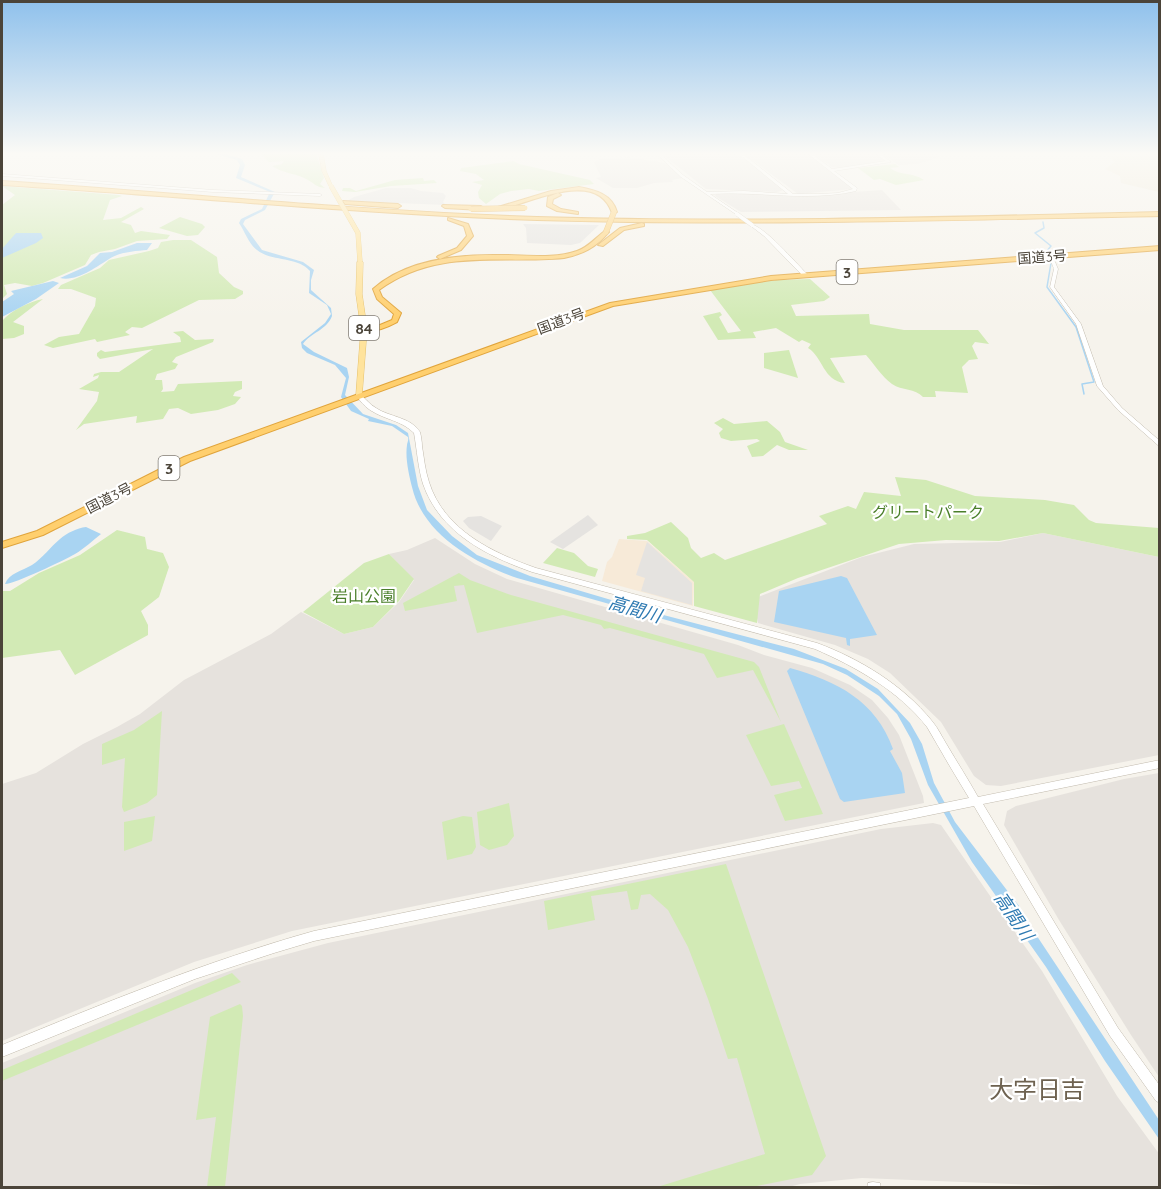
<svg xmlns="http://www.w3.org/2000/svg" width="1161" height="1189" font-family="Quicksand,'Noto Sans JP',sans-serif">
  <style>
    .commercial { fill: #f7ead8 }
    .industrial { fill: #e6e2dd }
    .education { fill: #efe8d6 }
    .green { fill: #d2eab5 }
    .parking { fill: #e5e3e0 }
    .water { fill: #a9d4f2 }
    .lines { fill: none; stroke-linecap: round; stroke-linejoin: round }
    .stream { stroke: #a9d4f2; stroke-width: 1.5 }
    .minor-casing { stroke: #c2bbae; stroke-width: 1 }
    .major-casing { stroke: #e6c16a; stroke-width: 1 }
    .highway-casing { stroke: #e0a43c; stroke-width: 2 }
    .minor { fill: #fff; fill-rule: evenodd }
    .major { fill: #ffe39c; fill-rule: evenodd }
    .highway { fill: #ffcf6e; fill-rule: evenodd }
    .minor-bridge-casing { stroke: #c2bbae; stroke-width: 4.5; stroke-linecap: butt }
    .major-bridge-casing { stroke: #e6c16a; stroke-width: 5; stroke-linecap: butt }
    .highway-bridge-casing { stroke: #e0a43c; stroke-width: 6; stroke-linecap: butt }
    .minor-bridge { stroke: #fff; stroke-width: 4 }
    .major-bridge { stroke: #ffe39c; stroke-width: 4.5 }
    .highway-bridge { stroke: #ffcf6e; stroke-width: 5 }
    .labels { text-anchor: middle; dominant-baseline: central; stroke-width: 4.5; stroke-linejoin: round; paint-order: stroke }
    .far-street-label { font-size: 14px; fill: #4b4439; stroke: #fff }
    .shield { fill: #fff; stroke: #817c74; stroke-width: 1.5 }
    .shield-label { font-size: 15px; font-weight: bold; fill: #4b4439 }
    .park-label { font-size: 16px; fill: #4a7f2a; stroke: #fff }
    .water-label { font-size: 18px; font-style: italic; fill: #2e7ab2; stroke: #fff }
    .near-quarter-label { font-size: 24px; fill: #6e6250; stroke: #fff }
  </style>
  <rect width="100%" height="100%" fill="#f6f3ec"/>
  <!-- commercial -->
  <polygon class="commercial" points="619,539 647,541 694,582 693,606 602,581 607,562 612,557"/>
  <!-- industrial -->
  <g class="industrial">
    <polygon points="661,153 737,153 784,190 777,192 706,189"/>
    <polygon points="743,153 806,153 853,189 798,194"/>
    <polygon points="812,153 874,153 887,162 839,168 832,167"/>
    <polygon points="880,153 937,153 940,157 917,164 899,165"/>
    <polygon points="628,157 665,163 683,178 672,180 673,182 654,183 637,188 613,188 596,178 601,177 594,162 600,159"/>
    <polygon points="882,190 901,210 741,212 715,196 717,193 733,192 796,196"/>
    <polygon points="1043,533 1159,557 1159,755 1001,786 986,785 974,776 941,722 890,673 868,659 835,645 758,623 753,599 862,557 914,544 1000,542"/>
    <polygon points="435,538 475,564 507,579 738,645 764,655 812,668 850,685 872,700 888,718 899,735 923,796 924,803 292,931 194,962 2,1041 2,784 36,773 83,744 117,727 140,714 184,680 271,634 301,612 344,634 373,627 399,602 414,580 389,554 407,550"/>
    <polygon points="1159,773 1160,773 1159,1077 1131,1035 1059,920 1004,825 1007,811 1016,806 1124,779"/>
    <polygon points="933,823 941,825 1042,971 1117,1096 1160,1155 1159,1188 1084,1187 862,1178 800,1184 785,1188 2,1188 2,1063 195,983 247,965 328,943 881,829"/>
  </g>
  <!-- education -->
  <polygon class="education" points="1105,153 1159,153 1159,192 1121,183 1120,176 1105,169 1115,162"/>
  <!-- green -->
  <g class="green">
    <path d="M260 153H316L324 178 320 184 325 188C316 187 315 184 308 180 297 173 283 174 272 166L282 164 284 161 269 162Z"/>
    <polygon points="514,161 519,164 590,180 594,184 539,191 529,189 511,191 500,194 486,204 479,198 478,192 482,185 472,182 484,180 476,174 460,171 461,168"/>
    <path d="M895 164 899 167 890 168C901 176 913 172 924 180L896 185 880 179 874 180 858 168Z"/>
    <polygon points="423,178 424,181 434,180 437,183 391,186 355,192 342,191 343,188 350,188 356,191 395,180"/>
    <polygon points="2,186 119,195 122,196 110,200 103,220 121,218 141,207 144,209 121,222 131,225 135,233 141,231 170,235 167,239 137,241 115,249 99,252 91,255 85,265 43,283 32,286 15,283 4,285 7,294 2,299 2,205 15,195"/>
    <polygon points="180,217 202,224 205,227 198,235 187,236 159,228"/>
    <polygon points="173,240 191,240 217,257 219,273 234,287 243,291 243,294 235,299 199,300 142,328 132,327 125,332 130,335 97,342 95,339 53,348 44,345 59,337 79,334 95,306 96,298 71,289 58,289 61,285 100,268 109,260 149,251 158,248 161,242"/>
    <path d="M810 279 830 297 824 301 791 305 796 316 869 314 870 324 904 330H978L989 344 975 342 972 346 978 359 969 360 962 367 968 393 935 391 936 397H923C915 388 902 391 892 384 882 377 874 364 866 355L830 358 845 383C823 381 823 357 808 348L811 344 802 340 799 342 776 328 753 332 756 338 718 340 703 316 720 312 722 315 719 317 728 333 741 331 710 290 776 280Z"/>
    <path d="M43 299 13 322 24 326V334L14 338 2 339V321C12 310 28 302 43 299Z"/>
    <polygon points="183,331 195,340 214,339 213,342 176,357 172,362 178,364 175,369 157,374 155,380 162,380 163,389 161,392 174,391 178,384 242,381 242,389 235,392 233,396 241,397 235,404 218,410 191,414 178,408 169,409 163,419 136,423 137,416 84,424 76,430 97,401 99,392 79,389 98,378 99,375 93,377 94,374 101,372 119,372 153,349 100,359 97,356 97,353 101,350 105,352 181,342 180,337 173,332"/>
    <polygon points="789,350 798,378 764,368 764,353"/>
    <polygon points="723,418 734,424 767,421 780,432 785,442 808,450 789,450 777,445 763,456 752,457 747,446 760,441 757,439 731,441 721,438 719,433 723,429 714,423"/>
    <polygon points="895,477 926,480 975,496 1045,500 1074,505 1089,520 1096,523 1159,528 1159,557 1043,533 999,541 946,540 899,544 881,550 798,578 760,594 757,623 694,606 694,582 647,540 627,539 627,536 645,533 671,522 688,538 691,548 701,558 714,553 725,560 827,524 819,516 848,506 856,509 864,492 901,496"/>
    <polygon points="117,530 145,537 147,549 163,553 169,567 159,597 141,611 148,625 148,635 75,675 60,650 2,658 2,591 10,591 39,573 80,555"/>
    <polygon points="557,548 574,553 588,566 598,569 595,577 543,563"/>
    <polygon points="389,554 414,579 399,601 373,627 344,634 303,612 364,563"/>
    <polygon points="459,573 470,580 511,595 754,662 759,667 781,722 753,670 717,678 704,654 610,628 604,629 601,625 563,615 477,633 464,585 454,586 457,601 405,611 403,603"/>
    <polygon points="162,711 157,795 147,803 124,812 122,807 125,758 102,765 102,744 134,730"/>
    <polygon points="784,724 823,814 785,821 774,795 802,788 799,781 771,786 746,735"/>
    <polygon points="509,803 514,836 507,845 489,850 480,845 477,812"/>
    <polygon points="155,816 152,841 124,851 124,822"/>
    <polygon points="463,816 472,817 476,847 472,854 447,860 442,822"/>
    <polygon points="726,864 826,1156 812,1175 752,1187 657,1187 765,1154 737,1058 728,1059 708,999 688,947 668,910 650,894 641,895 638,909 631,910 627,891 591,896 595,920 548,930 544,901"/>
    <polygon points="232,973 241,982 2,1081 2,1070"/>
    <polygon points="240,1004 242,1006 243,1016 225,1187 207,1187 216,1117 196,1120 210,1017"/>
  </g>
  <!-- parking -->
  <g class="parking">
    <polygon points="386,188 411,188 421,191 443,193 446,196 443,202 446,205 347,201 354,197"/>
    <polygon points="523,224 599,225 580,243 571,245 527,243 526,228"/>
    <polygon points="588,515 598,525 563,549 550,542"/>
    <polygon points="481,516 502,526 491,541 469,528 463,521 468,517"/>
    <polygon points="647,542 692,583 692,605 641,591 645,578 636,575"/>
  </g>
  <!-- water -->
  <g class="water">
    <path d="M213 153H222L242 159 245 165 241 177 275 192 265 210 245 220 243 224 262 250 303 262 314 270 311 280V290L331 308 332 316C327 330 310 333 303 344L314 352 347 368 349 377 345 395 363 414 396 425 408 433 418 486 427 510 452 536 477 555 530 576 652 612 794 649 846 669 878 689 910 723 922 744 934 783 955 822 1019 906V909L1159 1120V1139L1105 1061 1046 967 972 862 928 785 911 739 897 714 879 696 847 675 823 664 517 578C475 563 423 535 412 487 409 475 405 458 407 445 407 443 409 440 408 437L392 426 368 421 369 419 351 411 341 397 346 378 335 365 307 353 302 348 301 342 325 323 331 314 327 305 309 293 310 271C297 256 272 262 257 250 249 244 245 232 239 223L241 219 262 209 270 192 236 178 240 165 237 160Z"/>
    <polygon points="16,233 41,233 43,238 36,243 2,258 2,249"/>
    <path d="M137 243H152L147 250C136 251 119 252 109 259 96 267 77 282 60 278L87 266 100 253 112 252Z"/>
    <polygon points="53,281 59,283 36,299 2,317 2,302 14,294 11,291"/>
    <path d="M86 527 101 534C93 540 84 549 75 554 65 560 12 585 5 584 9 573 22 571 32 565 43 558 50 547 60 539 67 533 77 528 86 527Z"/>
    <polygon points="841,576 847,578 877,635 850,639 850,646 847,645 846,638 774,622 779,591"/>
    <path d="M790 668C837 681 876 701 893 749L890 751 902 773 905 793 844 802 840 799 787 671Z"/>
  </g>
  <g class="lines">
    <!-- stream -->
    <g class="stream">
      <polyline points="1036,256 1046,252 1051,246 1035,233 1044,228 1043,222"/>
      <polyline points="1040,261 1051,263 1047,287 1076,327 1094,382 1082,384 1084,394"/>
    </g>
    <!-- minor casing -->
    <g class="minor-casing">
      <g id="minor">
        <path d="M656 153H659L683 175 707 192 744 191 788 194 738 153H742L793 194H819L838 193 853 189 807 153H811L832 169 886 161 875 153H879L891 162 834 171 857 188 856 191C808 202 759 191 710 194L738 213V215H737L681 177Z"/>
        <polygon points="2,174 213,190 320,194 322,195 320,196 213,192 2,176"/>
        <path d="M751 224C766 228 794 261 807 274V276H803L764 236 751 226Z"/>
        <polygon points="1049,256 1053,257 1058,269 1054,287 1081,324 1103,386 1122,408 1160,441 1160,447 1118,410 1097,386 1076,324 1050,287 1054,269"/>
        <path d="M359 393C365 398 369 404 376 408 389 417 411 417 420 432 421 436 422 442 422 446 424 458 425 470 429 482 444 530 493 553 536 568L817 643C860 659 903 685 932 721 938 728 942 737 947 745 957 762 968 779 978 797L1160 760V768L983 804 1118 1028 1160 1086V1103L1156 1101 1110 1036 974 806 314 941 274 953 195 979 2 1057V1045C104 1003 207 961 314 931L969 798C960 783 950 767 941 751 936 743 932 735 927 727 899 691 856 667 815 649L532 572C487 556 440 533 423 484 418 468 417 450 414 433 401 420 385 420 370 410 364 406 360 401 356 395Z"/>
        <polygon points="873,1182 880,1183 881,1188 867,1188 868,1183"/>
      </g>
    </g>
    <!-- major casing -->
    <g class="major-casing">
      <g id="major">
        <polygon points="319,153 323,153 326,171 333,187 329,186 322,171"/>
        <polygon points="360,260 363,262 362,294 367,329 362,395 359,397 356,395 361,329 356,294 357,262"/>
      </g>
    </g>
    <!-- highway casing -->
    <g class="highway-casing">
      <g id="highway">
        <path d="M2 181C180 193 358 211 537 217 744 223 952 217 1160 212V216C952 220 744 226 537 220 358 214 180 196 2 185Z"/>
        <path d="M579 187C595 190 612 194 617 212L612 213C597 168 532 203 501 209L498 207 551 191Z"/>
        <polygon points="558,193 561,195 553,199 552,204 561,209 578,212 578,214 557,211 547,206 548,197"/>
        <polygon points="343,201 398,204 401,206 398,208 345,204"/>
        <polygon points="443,205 481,206 484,208 481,210 445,208 442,206"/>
        <polygon points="448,218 468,224 473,236 461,250 440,259 437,257 438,256 457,248 467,236 464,226 448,220"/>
        <polygon points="642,223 644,224 644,226 624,230 603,246 598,245 620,228"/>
        <path d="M606 230 609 232 608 233C595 248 583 254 564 258 499 264 437 248 379 290L382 297 401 313 397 322C386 328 372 334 360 329L364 327 380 325 392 320 394 314 377 299 373 289C406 259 461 254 503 255 527 255 554 259 577 251 589 247 596 237 606 230Z"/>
        <polygon points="1160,246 1160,250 771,280 613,306 190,461 43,535 2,548 2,542 37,531 184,457 610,303 771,276"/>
      </g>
    </g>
    <!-- minor -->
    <use href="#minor" class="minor"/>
    <!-- major -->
    <use href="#major" class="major"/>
    <!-- highway -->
    <use href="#highway" class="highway"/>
    <!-- minor-bridge casing -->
    <g class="minor-bridge-casing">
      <polyline id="minor-bridge" points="737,214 752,225"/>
    </g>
    <!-- major-bridge casing -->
    <g class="major-bridge-casing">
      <polyline id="major-bridge" points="331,186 358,233 360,262"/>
    </g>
    <!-- highway-bridge casing -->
    <g class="highway-bridge-casing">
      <g id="highway-bridge">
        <polyline points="471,209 525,208"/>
        <polyline points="606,232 614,212"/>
      </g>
    </g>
    <!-- minor-bridge -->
    <use href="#minor-bridge" class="minor-bridge"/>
    <!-- major-bridge -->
    <use href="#major-bridge" class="major-bridge"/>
    <!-- highway-bridge -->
    <use href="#highway-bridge" class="highway-bridge"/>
  </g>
  <!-- sky -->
  <linearGradient id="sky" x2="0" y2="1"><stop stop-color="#8fc1ec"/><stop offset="0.48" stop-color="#fbfaf6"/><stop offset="1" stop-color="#fbfaf6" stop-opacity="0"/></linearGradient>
  <rect width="1161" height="320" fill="url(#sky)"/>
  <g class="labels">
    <!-- far-street labels -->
    <g class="far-street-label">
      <text transform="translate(1042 257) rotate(-4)">国道3号</text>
      <text transform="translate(561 321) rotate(-20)">国道3号</text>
      <text transform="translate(109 498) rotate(-27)">国道3号</text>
    </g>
    <!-- shield labels -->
    <g class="shield">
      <rect x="836.5" y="260" width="21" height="24" rx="4.5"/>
      <rect x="349" y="316" width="30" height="24" rx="4.5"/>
      <rect x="158.5" y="456" width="21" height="24" rx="4.5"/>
    </g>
    <g class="shield-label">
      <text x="847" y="272">3</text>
      <text x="364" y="328">84</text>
      <text x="169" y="468">3</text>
    </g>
    <!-- park labels -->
    <g class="park-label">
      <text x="928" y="512">グリートパーク</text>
      <text x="364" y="596">岩山公園</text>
    </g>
    <!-- water labels -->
    <g class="water-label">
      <text transform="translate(635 609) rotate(16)">高間川</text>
      <text transform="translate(1014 916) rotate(56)">高間川</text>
    </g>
    <!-- near-quarter labels -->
    <g class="near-quarter-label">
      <text x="1037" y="1089">大字日吉</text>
    </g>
  </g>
  <!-- border -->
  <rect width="1161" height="1189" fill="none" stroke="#4b4439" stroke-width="6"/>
</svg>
